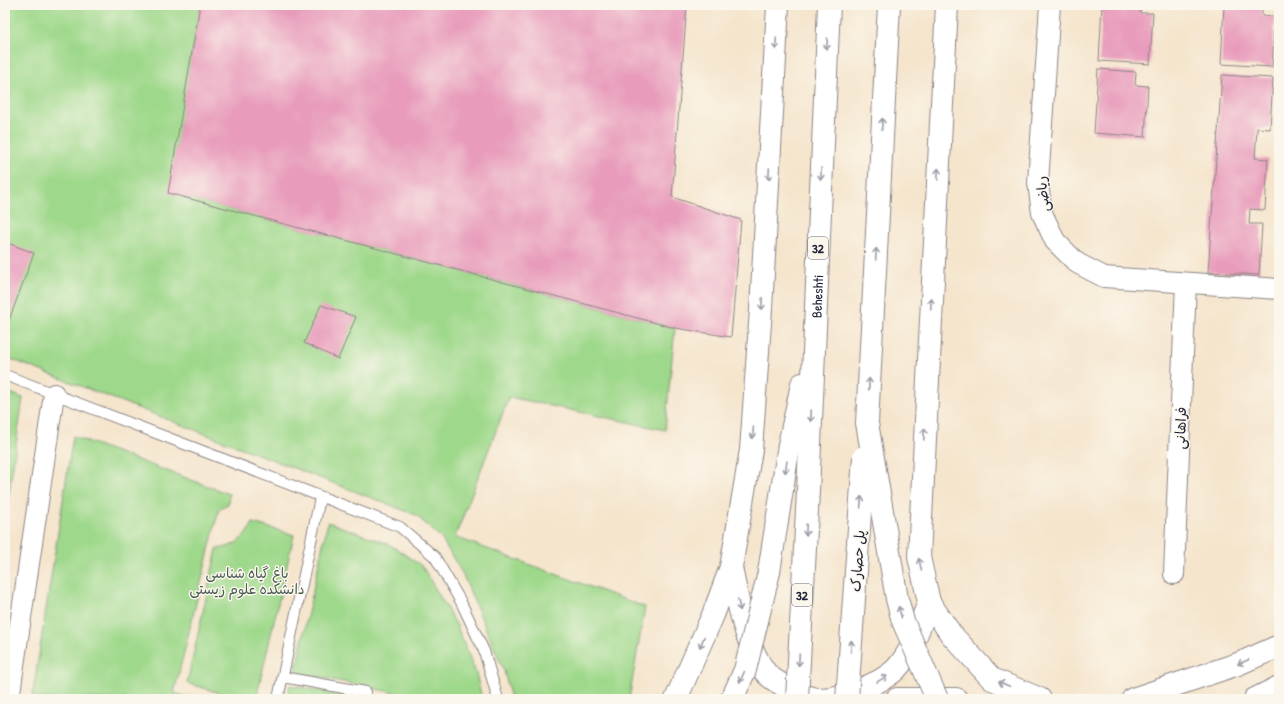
<svg xmlns="http://www.w3.org/2000/svg" width="1284" height="704" font-family="'Patrick Hand','Playpen Sans Arabic',sans-serif">
  <style>
    .green { fill: #9ed88a; stroke: #607d62 }
    .building { fill: #e89bbb }
    .lines { fill: none; stroke-linecap: round; stroke-linejoin: round }
    .lane-casing { stroke: #8c8484; stroke-width: 12 }
    .street-casing { stroke: #8c8484; stroke-width: 22 }
    .primary-casing { stroke: #8c8484; stroke-width: 24 }
    .lane { stroke: #fff; stroke-width: 10 }
    .street { stroke: #fff; stroke-width: 20 }
    .primary { stroke: #fff; stroke-width: 22 }
    .highway-bridge-casing { stroke: #8c8484; stroke-width: 24; stroke-linecap: butt }
    .highway-bridge { stroke: #fff; stroke-width: 22 }
    .oneway { stroke: #9c9ca7 }
    .labels { text-anchor: middle; dominant-baseline: central; stroke-width: 3; stroke-linejoin: round; paint-order: stroke }
    .shield { fill: #fbf7ec; stroke: #636270; stroke-width: 1 }
    .shield-label { font-size: 13px; font-weight: bold; fill: #22223b }
    .street-label { font-size: 14px; fill: #22223b; stroke: #fbf7ec }
    .park-label { font-size: 14px; fill: #475953; stroke: #fbf7ec }
  </style>
  <rect width="100%" height="100%" fill="#fbf7ec"/>
  <filter id="ink" filterUnits="userSpaceOnUse"><feTurbulence type="fractalNoise" baseFrequency=".025" numOctaves="2"/><feDisplacementMap in="SourceGraphic" scale="8" xChannelSelector="R" yChannelSelector="G"/><feConvolveMatrix kernelMatrix="1 2 1 2 8 2 1 2 1" color-interpolation-filters="sRGB"/></filter>
  <filter id="wash" filterUnits="userSpaceOnUse"><feTurbulence type="fractalNoise" baseFrequency=".012" numOctaves="4" result="noise"/><feDisplacementMap in="SourceGraphic" scale="16" xChannelSelector="R" yChannelSelector="G"/><feGaussianBlur stdDeviation="0.9" result="paint"/><feColorMatrix in="noise" values="0 0 0 0 0 0 0 0 0 0 0 0 0 0 0 0 0 1.4 0 .05"/><feComposite in="paint" operator="in"/></filter>
  <g filter="url(#wash)">
    <rect width="100%" height="100%" fill="#f5e5cd"/>
    <!-- green -->
    <g class="green">
      <polygon points="5,5 200,5 169,193 675,328 665,430 509,397 455,537 645,607 629,699 511,699 504,671 462,573 441,538 416,515 5,357"/>
      <polygon points="5,391 23,398 5,520"/>
      <polygon points="73,436 229,494 228,504 219,509 174,693 198,699 32,699"/>
      <polygon points="328,522 389,544 422,566 456,624 476,673 482,699 424,699 295,672"/>
      <path d="M253 523 294 535 256 699H239L187 683 217 549C235 547 244 539 253 523Z"/>
      <polygon points="290,685 355,697 355,699 287,699"/>
    </g>
    <g id="blocks">
      <!-- building -->
      <g class="building">
        <polygon points="200,5 687,5 672,197 741,220 731,337 675,328 168,193"/>
        <polygon points="1102,5 1141,5 1140,13 1153,13 1150,64 1099,61"/>
        <polygon points="1224,5 1262,5 1262,16 1275,17 1272,67 1221,64"/>
        <polygon points="1098,69 1136,72 1135,85 1148,86 1145,137 1094,133"/>
        <polygon points="1222,75 1273,78 1270,129 1257,128 1255,158 1268,159 1265,210 1250,209 1249,224 1262,224 1259,275 1208,272"/>
        <polygon points="5,242 34,253 5,331"/>
        <polygon points="321,305 356,317 338,359 304,343"/>
      </g>
    </g>
  </g>
  <g filter="url(#ink)">
    <use href="#blocks" fill-opacity="0" stroke="#8c8484" stroke-width="1"/>
    <g class="lines">
      <!-- lane casing -->
      <g class="lane-casing">
        <g id="lane">
          <polyline points="5,375 400,527 435,557 461,602 484,651 498,699"/>
          <polyline points="283,677 366,692 364,699"/>
          <polyline points="278,699 320,498"/>
        </g>
      </g>
      <!-- street casing -->
      <g class="street-casing">
        <g id="street">
          <polyline points="1050,5 1038,183 1042,213 1055,241 1077,263 1104,277 1279,289"/>
          <polyline points="1174,574 1186,283"/>
          <polyline points="9,699 54,394"/>
        </g>
      </g>
      <!-- primary casing -->
      <g class="primary-casing">
        <g id="primary">
          <polyline points="947,5 919,557 929,602 951,634 992,679 1040,699"/>
          <polyline points="867,423 889,5"/>
          <path id="s1" d="M808 491 829 5"/>
          <path d="M731 567C737 598 746 648 766 673 774 682 805 698 817 699 838 700 881 684 896 669 913 651 920 624 929 602"/>
          <polyline points="769,572 789,445 802,384"/>
          <polyline points="676,699 713,615 731,567 751,450 761,309 778,5"/>
          <polyline points="897,699 956,699"/>
          <polyline points="1133,699 1238,664 1279,646"/>
          <polyline points="1255,699 1279,687"/>
        </g>
      </g>
      <!-- lane -->
      <use href="#lane" class="lane"/>
      <!-- street -->
      <use href="#street" class="street"/>
      <!-- primary -->
      <use href="#primary" class="primary"/>
      <!-- highway-bridge casing -->
      <g class="highway-bridge-casing">
        <g id="highway-bridge">
          <polyline points="867,423 897,599 903,621 937,699"/>
          <polyline points="732,699 745,670 769,572"/>
          <polyline points="797,699 808,491"/>
          <polyline points="847,699 864,457"/>
        </g>
      </g>
      <!-- highway-bridge -->
      <use href="#highway-bridge" class="highway-bridge"/>
    </g>
    <!-- one-way arrows -->
    <defs><path id="oneway-shaft" d="M-6 0H5M1.5-3L5.5 0L1.5 3" fill="none" stroke-width="1.6" stroke-linecap="round" stroke-linejoin="round"/></defs>
    <g class="oneway">
      <use href="#oneway-shaft" transform="translate(776 44) rotate(93)"/>
      <use href="#oneway-shaft" transform="translate(827 44) rotate(93)"/>
      <use href="#oneway-shaft" transform="translate(882 124) rotate(-87)"/>
      <use href="#oneway-shaft" transform="translate(769 174) rotate(93)"/>
      <use href="#oneway-shaft" transform="translate(821 174) rotate(92)"/>
      <use href="#oneway-shaft" transform="translate(938 174) rotate(-87)"/>
      <use href="#oneway-shaft" transform="translate(876 254) rotate(-87)"/>
      <use href="#oneway-shaft" transform="translate(762 304) rotate(93)"/>
      <use href="#oneway-shaft" transform="translate(931 304) rotate(-87)"/>
      <use href="#oneway-shaft" transform="translate(869 384) rotate(-87)"/>
      <use href="#oneway-shaft" transform="translate(811 416) rotate(92)"/>
      <use href="#oneway-shaft" transform="translate(753 433) rotate(94)"/>
      <use href="#oneway-shaft" transform="translate(924 434) rotate(-87)"/>
      <use href="#oneway-shaft" transform="translate(786 467) rotate(99)"/>
      <use href="#oneway-shaft" transform="translate(861 502) rotate(-86)"/>
      <use href="#oneway-shaft" transform="translate(806 530) rotate(93)"/>
      <use href="#oneway-shaft" transform="translate(920 564) rotate(-103)"/>
      <use href="#oneway-shaft" transform="translate(739 605) rotate(78)"/>
      <use href="#oneway-shaft" transform="translate(900 612) rotate(-105)"/>
      <use href="#oneway-shaft" transform="translate(702 642) rotate(113)"/>
      <use href="#oneway-shaft" transform="translate(851 646) rotate(-86)"/>
      <use href="#oneway-shaft" transform="translate(799 660) rotate(93)"/>
      <use href="#oneway-shaft" transform="translate(1243 662) rotate(157)"/>
      <use href="#oneway-shaft" transform="translate(742 677) rotate(114)"/>
      <use href="#oneway-shaft" transform="translate(882 679) rotate(-31)"/>
      <use href="#oneway-shaft" transform="translate(1004 684) rotate(-157)"/>
    </g>
  </g>
  <g class="labels">
    <!-- shield labels -->
    <g class="shield">
      <rect x="808" y="237" width="20" height="22" rx="3"/>
      <rect x="792" y="584" width="20" height="22" rx="3"/>
    </g>
    <g class="shield-label">
      <text x="818" y="248">32</text>
      <text x="802" y="595">32</text>
    </g>
    <!-- street labels -->
    <g class="street-label">
      <text transform="translate(1042 194) rotate(-96)">ریاضی</text>
      <text stroke="none"><textPath href="#s1" startOffset="195">Beheshti</textPath></text>
      <text transform="translate(1180 428) rotate(-88)">فراهانی</text>
      <text transform="translate(857 561) rotate(-86)">پل حصارک</text>
    </g>
    <!-- park labels -->
    <g class="park-label">
      <text x="247" y="572">باغ گیاه شناسی<tspan x="247" dy="16">دانشکده علوم زیستی</tspan></text>
    </g>
  </g>
  <!-- margin -->
  <rect width="1284" height="704" fill="none" stroke="#fbf7ec" stroke-width="20"/>
</svg>
